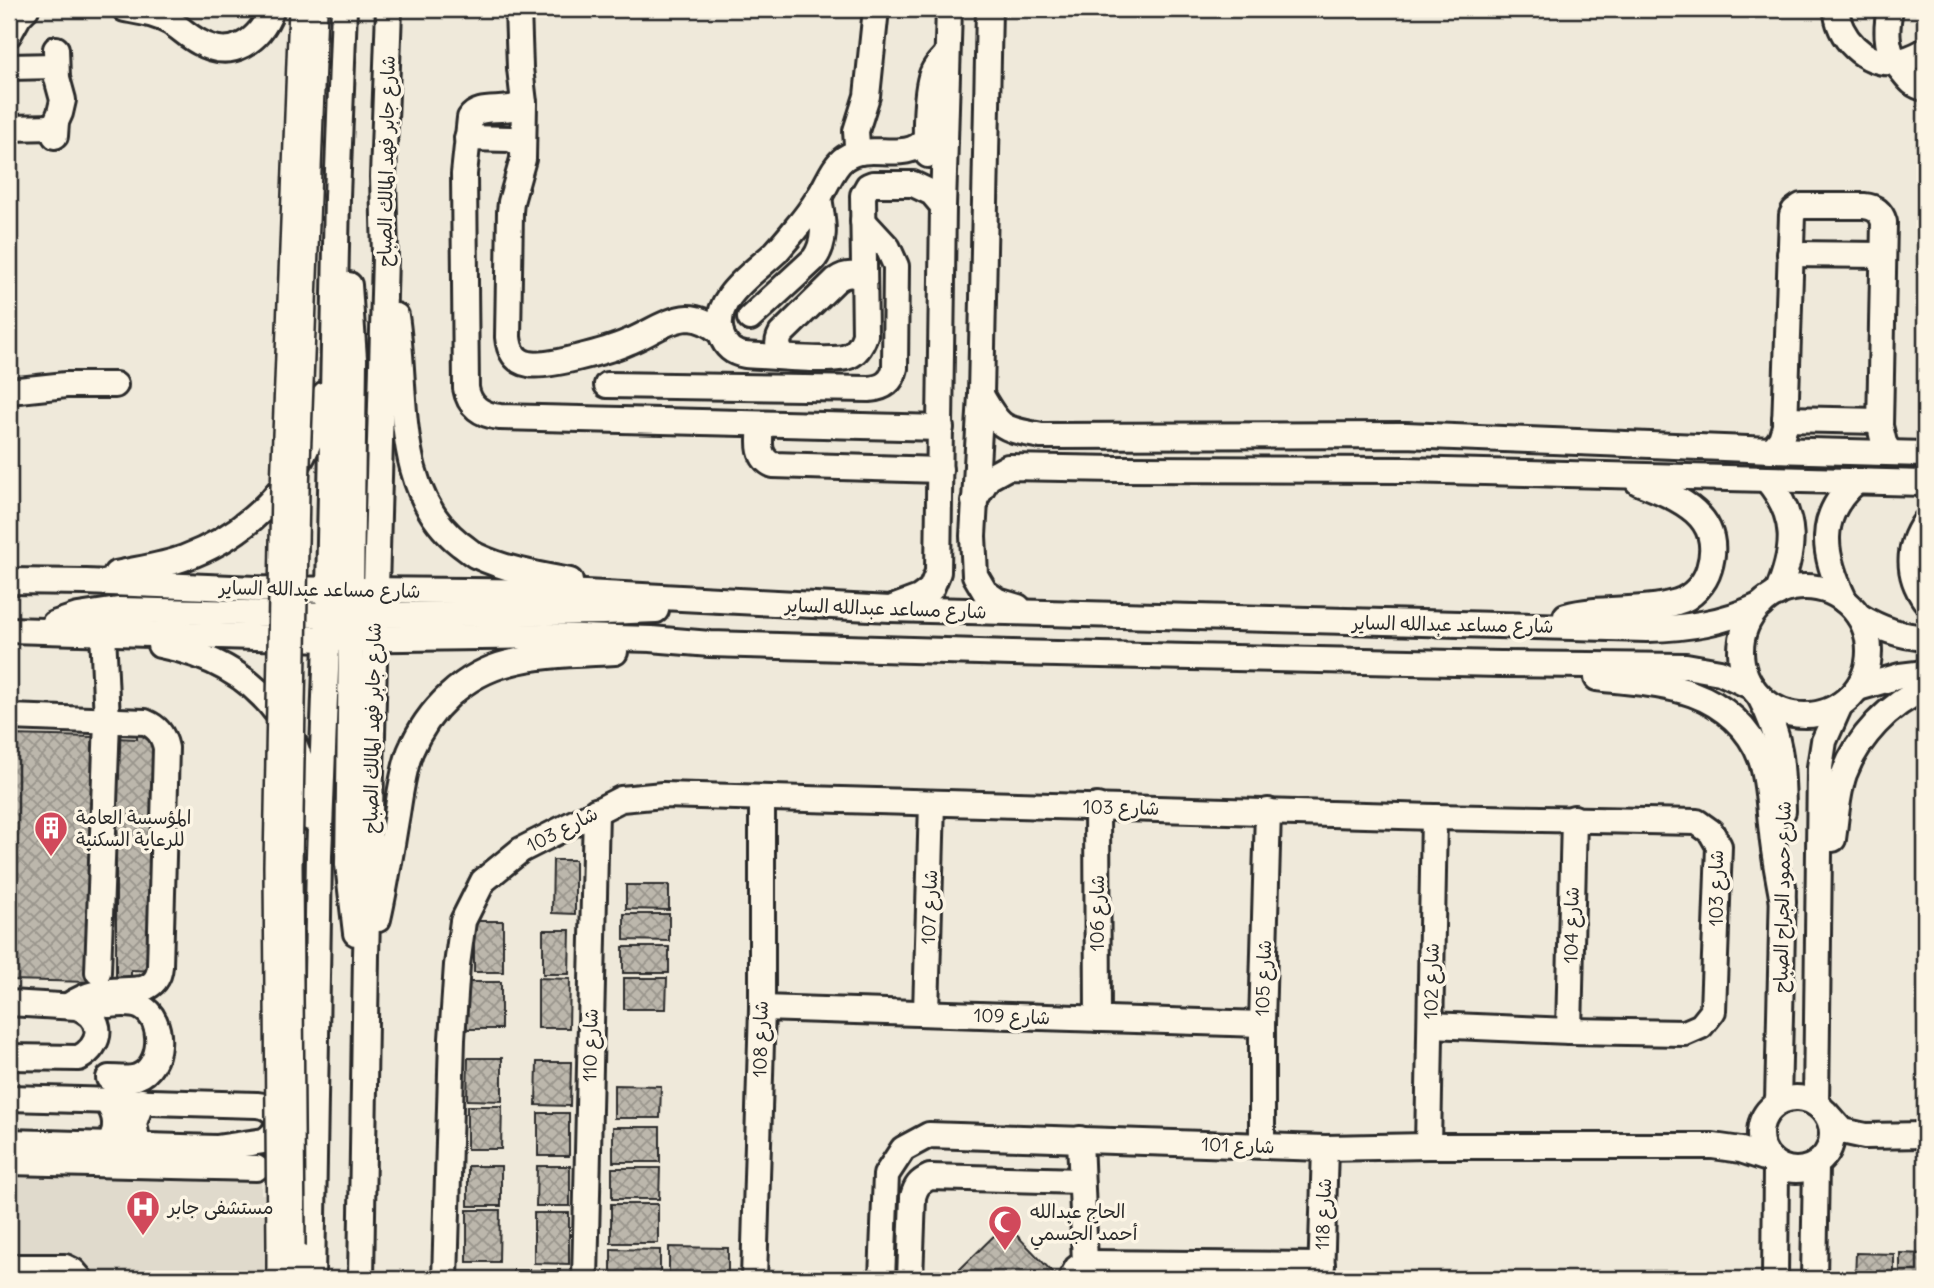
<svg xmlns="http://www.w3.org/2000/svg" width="1934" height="1288" font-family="Delius,'Playpen Sans Arabic',sans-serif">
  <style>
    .built { fill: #e0dacc }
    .building { fill: url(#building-cross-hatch); stroke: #2b2b2b; stroke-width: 2 }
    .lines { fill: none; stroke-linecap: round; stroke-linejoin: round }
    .minor-casing { stroke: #2b2b2b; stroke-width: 30 }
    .highway-casing { stroke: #2b2b2b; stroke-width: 42 }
    .minor { stroke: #fcf5e5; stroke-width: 24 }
    .highway { stroke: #fcf5e5; stroke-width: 37 }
    .highway-bridge-casing { stroke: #2b2b2b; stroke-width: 42; stroke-linecap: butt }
    .highway-bridge { stroke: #fcf5e5; stroke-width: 37 }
    .labels { text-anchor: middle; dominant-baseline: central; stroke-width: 7; stroke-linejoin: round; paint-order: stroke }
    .street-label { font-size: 19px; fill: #2b2b2b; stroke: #fcf5e5 }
    .poi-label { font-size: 19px; fill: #2b2b2b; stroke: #fcf5e5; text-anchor: start }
  </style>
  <defs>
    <pattern id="building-cross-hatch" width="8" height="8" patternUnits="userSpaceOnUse" patternTransform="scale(1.75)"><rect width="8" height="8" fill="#bcb7ac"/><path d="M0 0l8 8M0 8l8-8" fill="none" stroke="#99958c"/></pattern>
  </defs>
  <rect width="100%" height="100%" fill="#efe9da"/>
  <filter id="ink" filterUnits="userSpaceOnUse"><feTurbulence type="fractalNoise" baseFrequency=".0143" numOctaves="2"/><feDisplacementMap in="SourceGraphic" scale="14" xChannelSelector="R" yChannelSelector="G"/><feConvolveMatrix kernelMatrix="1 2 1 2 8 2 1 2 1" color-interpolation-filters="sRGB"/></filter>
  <g filter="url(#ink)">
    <!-- built -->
    <polygon class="built" points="9,1151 261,1158 261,1194 277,1194 278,1279 9,1279"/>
    <!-- building -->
    <g class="building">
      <polygon points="137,731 146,731 162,746 155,971 131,970 131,985 116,985 116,738 137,739"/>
      <polygon points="9,735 96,737 90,982 9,980"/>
      <polygon points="553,860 575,860 575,914 552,913"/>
      <polygon points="626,885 669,885 669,910 626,909"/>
      <polygon points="624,914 669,914 669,941 624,940"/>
      <rect x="474" y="921" width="29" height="51"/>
      <polygon points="543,930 570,930 569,974 543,974"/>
      <rect x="623" y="947" width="46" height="26"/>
      <polygon points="538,978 570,979 569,1028 538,1028"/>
      <polygon points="624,978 667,978 666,1009 624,1009"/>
      <rect x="467" y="982" width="34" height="47"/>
      <polygon points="468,1058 502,1058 502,1101 467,1100"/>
      <polygon points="537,1062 571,1062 570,1106 536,1105"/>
      <polygon points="614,1085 661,1086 660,1118 614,1118"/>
      <polygon points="467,1106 502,1106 501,1149 467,1149"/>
      <rect x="538" y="1113" width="31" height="43"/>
      <rect x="613" y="1127" width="47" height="35"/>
      <rect x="468" y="1166" width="33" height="40"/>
      <polygon points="537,1166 570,1166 570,1206 536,1206"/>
      <polygon points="612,1168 660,1168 659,1199 612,1199"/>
      <rect x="611" y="1204" width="47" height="39"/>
      <polygon points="467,1210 500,1210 499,1262 467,1262"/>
      <polygon points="534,1213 569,1213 569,1264 534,1263"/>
      <polygon points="1006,1224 1059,1279 950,1279"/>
      <polygon points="669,1247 728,1248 728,1279 669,1279"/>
      <polygon points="611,1249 660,1250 660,1279 611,1279"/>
      <polygon points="1856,1253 1894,1254 1894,1279 1855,1279"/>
      <polygon points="1900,1253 1925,1254 1925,1279 1900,1279"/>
      <rect x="513" y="1270" width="47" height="9"/>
      <rect x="468" y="1275" width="34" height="4"/>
    </g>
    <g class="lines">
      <!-- minor casing -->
      <g class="minor-casing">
        <g id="minor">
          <path d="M125 9C141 12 157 14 172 23 181 29 189 37 199 42 232 61 260 41 272 9"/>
          <path d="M518 9 520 68 524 103 523 159 511 202 510 212 508 337C509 350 515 362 529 364 547 368 610 350 628 342 647 335 667 319 688 318 701 318 712 325 721 333"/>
          <polyline points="989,9 981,395 973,536 975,575 985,592 998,601 1018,607"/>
          <path d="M1837 9C1836 36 1866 66 1894 62 1905 61 1916 56 1925 51"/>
          <path d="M1890 9C1885 33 1886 54 1903 72 1910 81 1914 86 1925 88"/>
          <polyline points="9,34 19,16 26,9"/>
          <polyline points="9,67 56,66"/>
          <path d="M524 103C506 115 479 103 470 118L464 174 466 388C469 406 481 415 500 417L941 428"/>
          <polyline points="9,128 55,127"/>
          <polyline points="55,136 56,122 60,113 63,100 57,78 56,49"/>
          <polyline points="467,138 510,139 515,141 523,148"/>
          <path d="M926 139C906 164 869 141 845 158 833 166 827 185 819 197 812 208 805 218 797 227 790 236 783 244 776 252 754 273 709 300 722 336 726 348 733 353 745 355 765 356 836 363 849 356 858 352 862 344 865 335L863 195 868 186 873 184H913L932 193 943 206"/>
          <polyline points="860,152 857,145 856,131 867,96 876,9"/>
          <path d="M928 155C924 141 926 85 933 72 936 65 942 60 947 54"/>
          <polyline points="1790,254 1883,255"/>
          <path d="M349 285 354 359 351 590C355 609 362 624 375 638"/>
          <path d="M396 316C408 392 392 491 460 544 466 548 471 553 477 556 507 570 538 575 570 581"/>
          <path d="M750 318 814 259C828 240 822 219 819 197"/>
          <path d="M784 357C778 349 776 343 781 334L836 280C846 273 854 273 864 279"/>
          <path d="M607 385 869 389C883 388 892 382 895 368L896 266 888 248 863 221"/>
          <polyline points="9,391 66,385 115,385"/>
          <path d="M981 395C1001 430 1002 428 1041 436L1405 435 1772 450 1925 454"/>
          <polyline points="1785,419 1880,421"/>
          <path d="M761 424C760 440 756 457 773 465L940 470"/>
          <path d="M1772 450 1781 439 1785 426 1792 215 1794 211 1801 206H1864C1875 207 1881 212 1884 222L1880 426 1884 443 1890 453"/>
          <path d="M1766 479C1799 517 1795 550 1777 594"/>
          <polyline points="974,501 988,478 1008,467 1118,469 1405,470 1925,483"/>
          <path d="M1925 522C1907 547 1907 575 1925 600"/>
          <path d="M116 574C138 569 162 566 184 558 234 540 279 503 303 455 313 435 319 415 325 394"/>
          <path d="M9 581 86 582 256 589 566 592 890 609 1647 629C1687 628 1723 623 1761 605"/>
          <circle cx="1805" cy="651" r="64"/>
          <path d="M1845 601C1823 556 1815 516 1857 481"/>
          <polyline points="895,607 919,598 931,589 938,572 943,206 949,9"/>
          <path d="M1566 616C1602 606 1641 613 1677 602 1692 598 1705 583 1709 569 1725 516 1679 498 1638 482"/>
          <path d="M1859 616C1880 629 1901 636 1925 638"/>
          <polyline points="360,619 375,615 604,612 656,610"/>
          <polyline points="54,624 78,616 118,610 328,615 344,611"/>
          <polyline points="347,624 351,639 348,864 356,933"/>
          <polyline points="9,630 327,639 546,636 651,639 710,644 1012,653 1500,664 1686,666 1720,672 1752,687"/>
          <path d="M160 645C227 658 278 692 300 759 306 778 306 799 310 818"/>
          <path d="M1597 678C1628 682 1663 683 1693 694 1723 705 1750 728 1761 759 1769 782 1769 809 1772 833 1774 856 1779 879 1783 902"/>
          <polyline points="1858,688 1900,676 1925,673"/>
          <path d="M1760 697C1782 738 1782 764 1783 811"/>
          <path d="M9 717 145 722C157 727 163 734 166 748L160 966C159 978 154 985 142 989 113 992 94 988 68 1006"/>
          <polyline points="1097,806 1098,1019"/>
          <path d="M1833 839C1836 818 1837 795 1844 774 1858 737 1889 704 1925 689"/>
          <path d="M378 919C386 884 391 849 397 814 400 794 403 771 410 752 428 709 464 674 509 663 541 654 582 654 615 652"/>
          <polyline points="98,972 107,720 103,632"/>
          <path d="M9 1003 77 1007C105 1018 103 1044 79 1058L9 1057"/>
          <path d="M108 1005C118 1004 131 1002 141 1007 166 1019 163 1068 137 1077 129 1080 118 1078 109 1078"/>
          <polyline points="762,1008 1262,1024"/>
          <polyline points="926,1012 932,803"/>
          <polyline points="1569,1031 1574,818"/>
          <circle cx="1796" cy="1134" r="36"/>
          <path d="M9 1098 257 1105C280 1107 284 1130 264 1141L216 1148 9 1142"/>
          <path d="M106 1101C117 1115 118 1129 109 1145"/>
          <polyline points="1778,1102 1783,886"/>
          <polyline points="1816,1104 1820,767 1824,741 1840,705"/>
          <polyline points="1826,1113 1842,1131 1865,1136 1925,1135"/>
          <polyline points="1080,1139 1085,1263"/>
          <polyline points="138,1145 134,1123 142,1101"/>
          <polyline points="1262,1145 1262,1024 1268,811"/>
          <polyline points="1428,1146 1434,817"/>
          <polyline points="9,1162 256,1168"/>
          <polyline points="9,1267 65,1267 73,1271 80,1279"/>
          <polyline points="312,1279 319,856 329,590 337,197 344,9"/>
          <polyline points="361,1279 366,956 385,257 383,177 389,9"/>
          <polyline points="445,1279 452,1039 457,965 463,921 483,881 521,850 621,799 663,795 1434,817 1697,822 1711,832 1719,846 1713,1011 1701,1026 1685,1033 1569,1031 1431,1025"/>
          <polyline points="585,1279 596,811"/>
          <polyline points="754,1279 762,1008 762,798"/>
          <polyline points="882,1279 886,1175 903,1149 929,1135 1325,1148 1428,1146 1713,1146 1741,1150 1768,1159"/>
          <path d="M910 1279 913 1197C916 1186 919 1182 930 1177L1081 1181"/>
          <polyline points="1071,1279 1077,1268 1085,1263 1322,1265"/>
          <polyline points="1321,1279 1325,1148"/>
          <polyline points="1775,1279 1776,1166"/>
          <polyline points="1814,1279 1816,1165"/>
        </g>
      </g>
      <!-- highway casing -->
      <g class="highway-casing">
        <polyline id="highway" points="286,1247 286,1279"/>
      </g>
      <!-- minor -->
      <use href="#minor" class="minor"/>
      <!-- highway -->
      <use href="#highway" class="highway"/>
      <!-- highway-bridge casing -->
      <g class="highway-bridge-casing">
        <polyline id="highway-bridge" points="286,1247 283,866 290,489 308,9"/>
      </g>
      <!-- highway-bridge -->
      <use href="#highway-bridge" class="highway-bridge"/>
    </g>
  </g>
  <!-- icons -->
  <defs>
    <g id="building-pin" transform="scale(1.75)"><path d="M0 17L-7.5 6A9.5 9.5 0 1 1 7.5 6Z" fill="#d1495b" stroke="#fcf5e5"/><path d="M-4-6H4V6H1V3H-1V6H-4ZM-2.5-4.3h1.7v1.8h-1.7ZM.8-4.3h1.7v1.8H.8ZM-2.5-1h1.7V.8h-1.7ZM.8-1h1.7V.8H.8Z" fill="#fff"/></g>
    <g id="hospital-pin" transform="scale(1.75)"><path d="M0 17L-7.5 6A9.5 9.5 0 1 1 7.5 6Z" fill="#d1495b" stroke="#fcf5e5"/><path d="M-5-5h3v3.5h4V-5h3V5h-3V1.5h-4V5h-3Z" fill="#fff"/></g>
    <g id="mosque-pin" transform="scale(1.75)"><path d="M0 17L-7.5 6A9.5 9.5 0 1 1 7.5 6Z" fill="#d1495b" stroke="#fcf5e5"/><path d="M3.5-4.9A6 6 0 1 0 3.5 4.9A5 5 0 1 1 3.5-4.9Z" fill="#fff"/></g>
  </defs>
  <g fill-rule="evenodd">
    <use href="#building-pin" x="51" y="828"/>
    <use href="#hospital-pin" x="143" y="1207"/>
    <use href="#mosque-pin" x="1005" y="1222"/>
  </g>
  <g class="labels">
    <!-- street labels -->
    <g class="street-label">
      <text transform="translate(386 161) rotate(-89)">شارع جابر فهد المالك الصباح</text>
      <text transform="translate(320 589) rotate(1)">شارع مساعد عبدالله الساير</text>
      <text transform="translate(886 608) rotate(2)">شارع مساعد عبدالله الساير</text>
      <text transform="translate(1453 624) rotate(1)">شارع مساعد عبدالله الساير</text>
      <text transform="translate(372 728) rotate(-89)">شارع جابر فهد المالك الصباح</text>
      <text transform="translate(1121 807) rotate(1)">شارع 103</text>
      <text transform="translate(562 829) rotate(-27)">شارع 103</text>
      <text transform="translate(1716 888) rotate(-90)">شارع 103</text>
      <text transform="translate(1782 897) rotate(-89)">شارع حمود الجراح الصباح</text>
      <text transform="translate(929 907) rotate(-88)">شارع 107</text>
      <text transform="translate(1097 913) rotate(-90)">شارع 106</text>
      <text transform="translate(1571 925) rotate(-89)">شارع 104</text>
      <text transform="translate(1263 978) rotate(-88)">شارع 105</text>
      <text transform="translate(1431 981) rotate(-89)">شارع 102</text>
      <text transform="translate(1012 1016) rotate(2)">شارع 109</text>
      <text transform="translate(760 1039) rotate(-89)">شارع 108</text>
      <text transform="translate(590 1045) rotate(-89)">شارع 110</text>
      <text transform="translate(1238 1145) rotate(2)">شارع 101</text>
      <text transform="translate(1323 1214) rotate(-88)">شارع 118</text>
    </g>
    <!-- poi labels -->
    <g class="poi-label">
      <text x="76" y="817">المؤسسة العامة<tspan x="76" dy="22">للرعاية السكنية</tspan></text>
      <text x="168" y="1207">مستشفى جابر</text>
      <text x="1030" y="1211">الحاج عبدالله<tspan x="1030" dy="22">أحمد الجسمي</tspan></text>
    </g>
  </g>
  <!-- margin -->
  <rect width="1934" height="1288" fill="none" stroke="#fcf5e5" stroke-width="35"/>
  <rect x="18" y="18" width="1899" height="1253" fill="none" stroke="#2b2b2b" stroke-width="2.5" filter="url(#ink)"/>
</svg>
